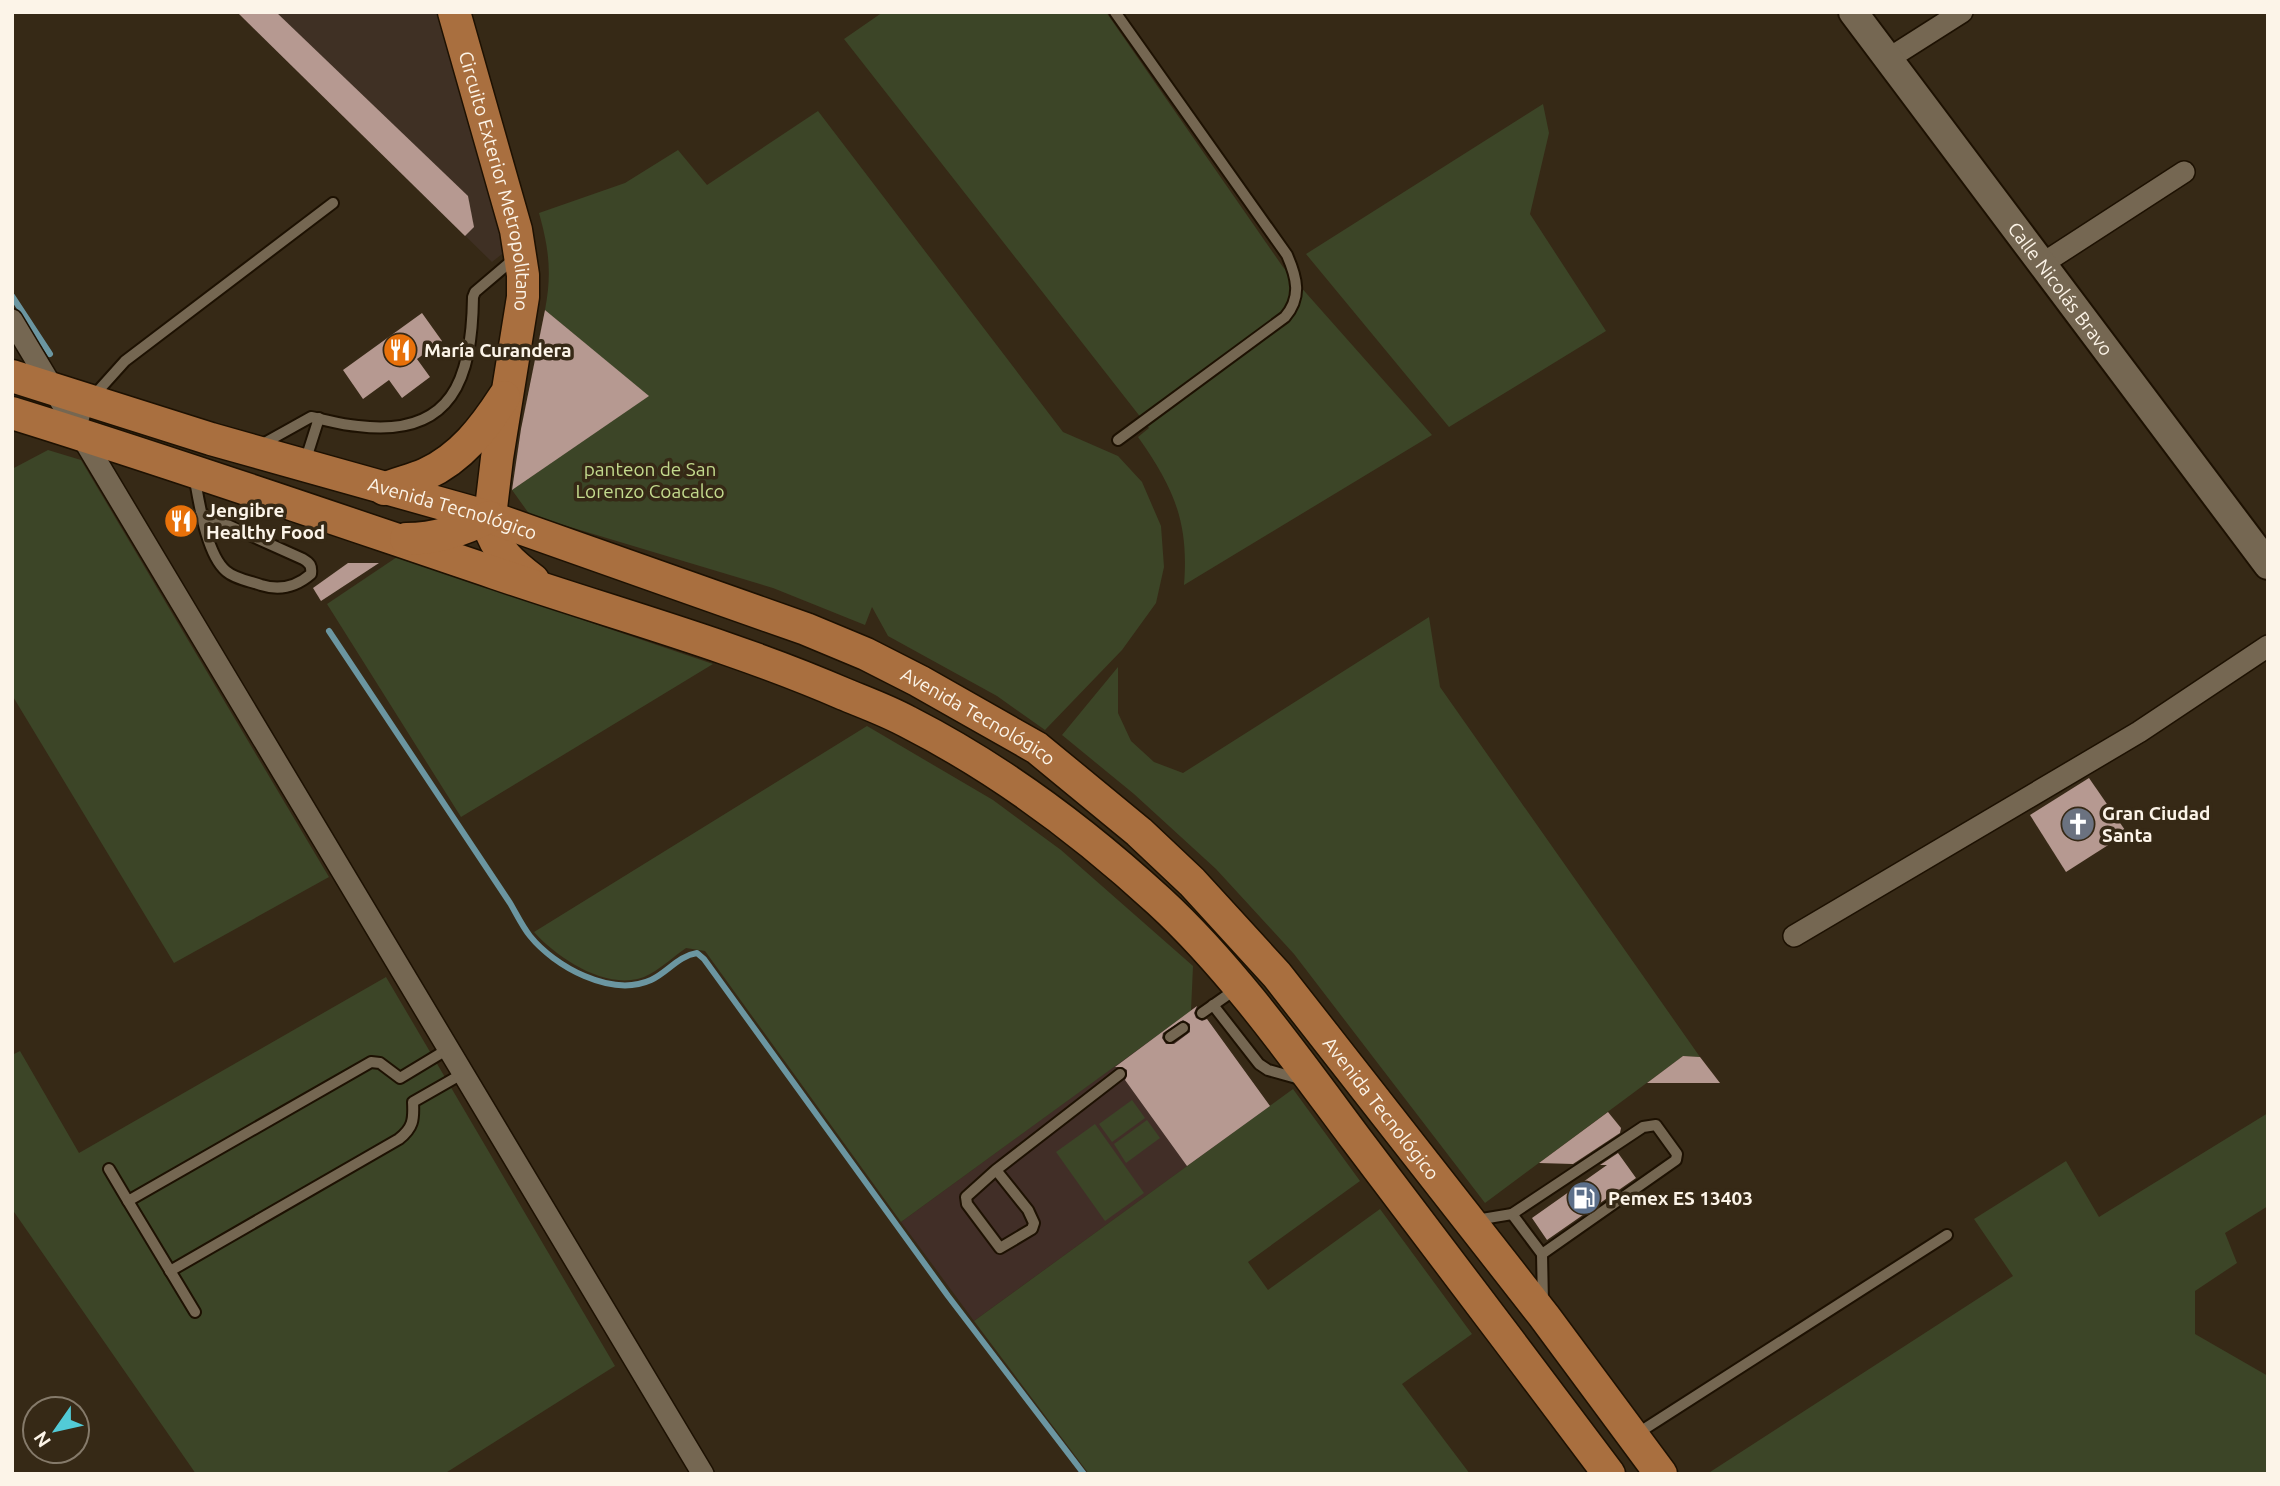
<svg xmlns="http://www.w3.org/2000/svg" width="2280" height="1486" font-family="Ubuntu,sans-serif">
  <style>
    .commercial { fill: #3f3024 }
    .education { fill: #412e27 }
    .green { fill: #3c4527 }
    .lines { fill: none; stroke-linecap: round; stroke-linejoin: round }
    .stream { stroke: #6b96a1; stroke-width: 6 }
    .building { fill: #b69991; fill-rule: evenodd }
    .lane-casing { stroke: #1d1102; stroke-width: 14 }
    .street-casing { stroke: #1d1102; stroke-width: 24 }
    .secondary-casing { stroke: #1d1102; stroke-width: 32 }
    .primary-casing { stroke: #1d1102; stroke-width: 35 }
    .lane { stroke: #756752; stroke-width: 10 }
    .street { stroke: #756752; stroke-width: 21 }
    .secondary { stroke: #756752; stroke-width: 28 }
    .primary { stroke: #a96f3f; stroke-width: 32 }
    .labels { text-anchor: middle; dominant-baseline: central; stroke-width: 7; stroke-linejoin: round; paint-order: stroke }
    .street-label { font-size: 19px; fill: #fcf4e8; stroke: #362916 }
    .poi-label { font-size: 19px; font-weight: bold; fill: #fcf4e8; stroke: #362916; text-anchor: start }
    .park-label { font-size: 19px; fill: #c3da8d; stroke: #362916 }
  </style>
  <rect width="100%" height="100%" fill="#362916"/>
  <!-- commercial -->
  <polygon class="commercial" points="237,12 439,12 502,227 502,254 492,262"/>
  <!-- education -->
  <polygon class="education" points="1197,1006 1270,1106 974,1321 901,1222"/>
  <!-- green -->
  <g class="green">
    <path d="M883 12H1106L1283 267 1432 435 1184 585C1189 522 1174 488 1138 437L1149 428 844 39Z"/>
    <polygon points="1543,104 1549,133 1530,214 1606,331 1449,427 1306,254"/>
    <path d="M818 111 1063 432 1118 456 1142 482 1161 526 1164 567 1156 603 1122 650 1045 730 997 696 888 636 872 607 865 625 773 588 530 515 512 490 648 396 545 310C552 273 549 249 539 213L625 183 678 150 707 185Z"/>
    <polygon points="48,450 81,460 329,877 174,963 12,695 12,469"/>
    <polygon points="397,557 713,664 461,817 327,604"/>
    <polygon points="1429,617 1440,687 1700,1057 1683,1056 1485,1203 1294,954 1216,869 1134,794 1062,735 1118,667 1118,713 1131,741 1154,762 1183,773"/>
    <path d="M867 726 993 800 1061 850 1193 966 1191 1011 901 1222 705 951 686 948C674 956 663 967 650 974 613 995 559 960 534 932Z"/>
    <polygon points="386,977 615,1366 444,1474 196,1474 12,1209 12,1055 20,1051 79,1153"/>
    <polygon points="1293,1089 1360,1181 1248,1262 1268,1290 1380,1209 1472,1334 1402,1384 1470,1474 1089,1474 974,1321"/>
    <polygon points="1132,1100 1145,1118 1112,1142 1099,1124"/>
    <polygon points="2268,1113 2268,1206 2225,1233 2237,1263 2195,1291 2195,1334 2268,1376 2268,1474 1707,1474 2013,1276 1974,1219 2066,1161 2099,1217"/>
    <polygon points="1147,1120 1160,1138 1126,1163 1114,1144"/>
    <polygon points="1095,1124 1144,1193 1105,1221 1056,1152"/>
  </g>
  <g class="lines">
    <!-- stream -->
    <g class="stream">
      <polyline points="12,296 50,354"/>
      <path d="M329 631 510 903C516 913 522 926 530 936 554 966 611 998 651 980 668 972 678 956 697 953L704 959 948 1296 1084 1474"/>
    </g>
  </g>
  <!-- building -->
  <g class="building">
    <polygon points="237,12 276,12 468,196 474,227 465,236"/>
    <polygon points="545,310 649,396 512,490 521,429"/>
    <polygon points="422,313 442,341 417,359 430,377 402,398 389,380 363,399 343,370"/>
    <polygon points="348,563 379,563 321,601 313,588"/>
    <polygon points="2089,778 2127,833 2066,872 2030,815"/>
    <path d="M1197 1006 1194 1013 1196 1018 1202 1021 1207 1019 1270 1106 1187 1166 1125 1080 1127 1076V1070L1122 1067H1115ZM1183 1020 1190 1024V1032L1174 1044H1166L1162 1038 1163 1033Z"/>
    <polygon points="1683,1056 1700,1057 1720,1083 1647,1083"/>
    <polygon points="1608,1112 1621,1128 1620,1133 1573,1164 1539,1163"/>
    <polygon points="1618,1153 1636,1178 1547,1240 1532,1218 1607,1165 1600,1165"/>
  </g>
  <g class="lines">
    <!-- lane casing -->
    <g class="lane-casing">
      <g id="lane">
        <path d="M1115 12 1287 255C1297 278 1302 297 1285 317L1118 440"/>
        <polyline points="80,432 89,401 125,361 333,203"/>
        <path d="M259 446 311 417C326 420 342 425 358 426 453 438 472 378 473 297L475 292 515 258"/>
        <polyline points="305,462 319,418"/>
        <path d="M194 475C199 501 206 554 226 571 235 579 250 581 261 585 280 591 296 587 311 574 312 566 310 563 303 559L203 514"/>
        <polyline points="1213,1005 1259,1064 1268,1070 1300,1079"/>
        <polyline points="1202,1013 1236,989"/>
        <polyline points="1170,1037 1183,1028"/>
        <polyline points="109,1169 128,1201 371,1062 380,1063 400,1078 448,1049"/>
        <polyline points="996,1170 1028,1210 1034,1223 1032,1229 1000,1248 967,1204 966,1197 996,1170 1120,1074"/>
        <polyline points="128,1201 195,1312"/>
        <polyline points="1512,1214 1542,1254 1543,1303"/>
        <polyline points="1476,1220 1512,1214 1643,1127 1656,1125 1677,1154 1676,1160 1542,1254"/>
        <path d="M170 1271 399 1139C413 1128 414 1120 413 1102L462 1074"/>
        <polyline points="1635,1435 1947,1235"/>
      </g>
    </g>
    <!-- street casing -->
    <g class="street-casing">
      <g id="street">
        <polyline points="1888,59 1962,12"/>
        <polyline points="2042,264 2184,172"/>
        <polyline points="12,320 703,1474"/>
        <polyline points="1794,936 2139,732 2268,646"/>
      </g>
    </g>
    <!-- secondary casing -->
    <g class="secondary-casing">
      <g id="secondary">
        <path id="s1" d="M1853 12 2268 565"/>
      </g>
    </g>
    <!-- primary casing -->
    <g class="primary-casing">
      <g id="primary">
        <path id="s2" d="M454 12 516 230 523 275V297L497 458 489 525C496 551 513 565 533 580"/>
        <path id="s3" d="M12 376 211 439 489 517 806 629 866 654 919 681 1037 748 1139 832 1192 882 1277 975 1544 1316 1661 1474"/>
        <path d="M12 413C174 463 335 519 495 573 612 613 731 645 844 694 866 703 888 711 908 722 1000 769 1084 832 1159 901 1232 968 1297 1060 1356 1139 1441 1251 1525 1362 1609 1474"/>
        <path d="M384 489C398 483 413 480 426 474 461 458 484 428 504 397"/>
        <path d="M406 539C436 539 462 530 489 517"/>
      </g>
    </g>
    <!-- lane -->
    <use href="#lane" class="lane"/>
    <!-- street -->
    <use href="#street" class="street"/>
    <!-- secondary -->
    <use href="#secondary" class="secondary"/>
    <!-- primary -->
    <use href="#primary" class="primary"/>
  </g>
  <!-- icons -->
  <defs>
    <g id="restaurant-disc" transform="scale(1.75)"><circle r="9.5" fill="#e8710a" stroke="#362916"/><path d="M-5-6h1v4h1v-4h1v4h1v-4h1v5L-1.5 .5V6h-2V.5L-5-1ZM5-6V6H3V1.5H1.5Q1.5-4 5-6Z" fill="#fff"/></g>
    <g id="church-disc" transform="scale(1.75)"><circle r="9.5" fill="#6b7280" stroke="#362916"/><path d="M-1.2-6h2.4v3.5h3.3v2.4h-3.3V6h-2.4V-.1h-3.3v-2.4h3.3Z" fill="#fff"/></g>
    <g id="fuel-disc" transform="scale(1.75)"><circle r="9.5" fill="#5c6f8a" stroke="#362916"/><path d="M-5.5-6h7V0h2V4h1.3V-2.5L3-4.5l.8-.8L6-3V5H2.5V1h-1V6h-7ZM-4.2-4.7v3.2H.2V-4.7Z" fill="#fff"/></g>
  </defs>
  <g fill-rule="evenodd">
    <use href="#restaurant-disc" x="400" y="350"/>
    <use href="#restaurant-disc" x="181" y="521"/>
    <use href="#church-disc" x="2078" y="824"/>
    <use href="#fuel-disc" x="1584" y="1198"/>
  </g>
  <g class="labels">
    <!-- street labels -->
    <g class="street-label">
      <text stroke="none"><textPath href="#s2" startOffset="175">Circuito Exterior Metropolitano</textPath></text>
      <text stroke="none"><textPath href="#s1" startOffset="346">Calle Nicolás Bravo</textPath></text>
      <text stroke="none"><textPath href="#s3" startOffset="460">Avenida Tecnológico</textPath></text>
      <text stroke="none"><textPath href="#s3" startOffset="1027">Avenida Tecnológico</textPath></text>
      <text stroke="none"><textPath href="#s3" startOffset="1594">Avenida Tecnológico</textPath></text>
    </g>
    <!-- poi labels -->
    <g class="poi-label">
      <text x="424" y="350">María Curandera</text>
      <text x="206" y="510">Jengibre<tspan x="206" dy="22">Healthy Food</tspan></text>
      <text x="2102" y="813">Gran Ciudad<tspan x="2102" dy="22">Santa</tspan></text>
      <text x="1608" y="1198">Pemex ES 13403</text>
    </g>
    <!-- park labels -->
    <g class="park-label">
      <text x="650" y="469">panteon de San<tspan x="650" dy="22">Lorenzo Coacalco</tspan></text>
    </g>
  </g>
  <!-- border -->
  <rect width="2280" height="1486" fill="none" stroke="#fcf4e8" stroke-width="28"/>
  <!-- north arrow -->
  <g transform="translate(56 1430) rotate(236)"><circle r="33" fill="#362916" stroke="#857a6a" stroke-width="2"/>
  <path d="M0-5L12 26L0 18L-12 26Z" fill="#52cbd7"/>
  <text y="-10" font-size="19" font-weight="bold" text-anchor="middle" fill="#fcf4e8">N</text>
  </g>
</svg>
